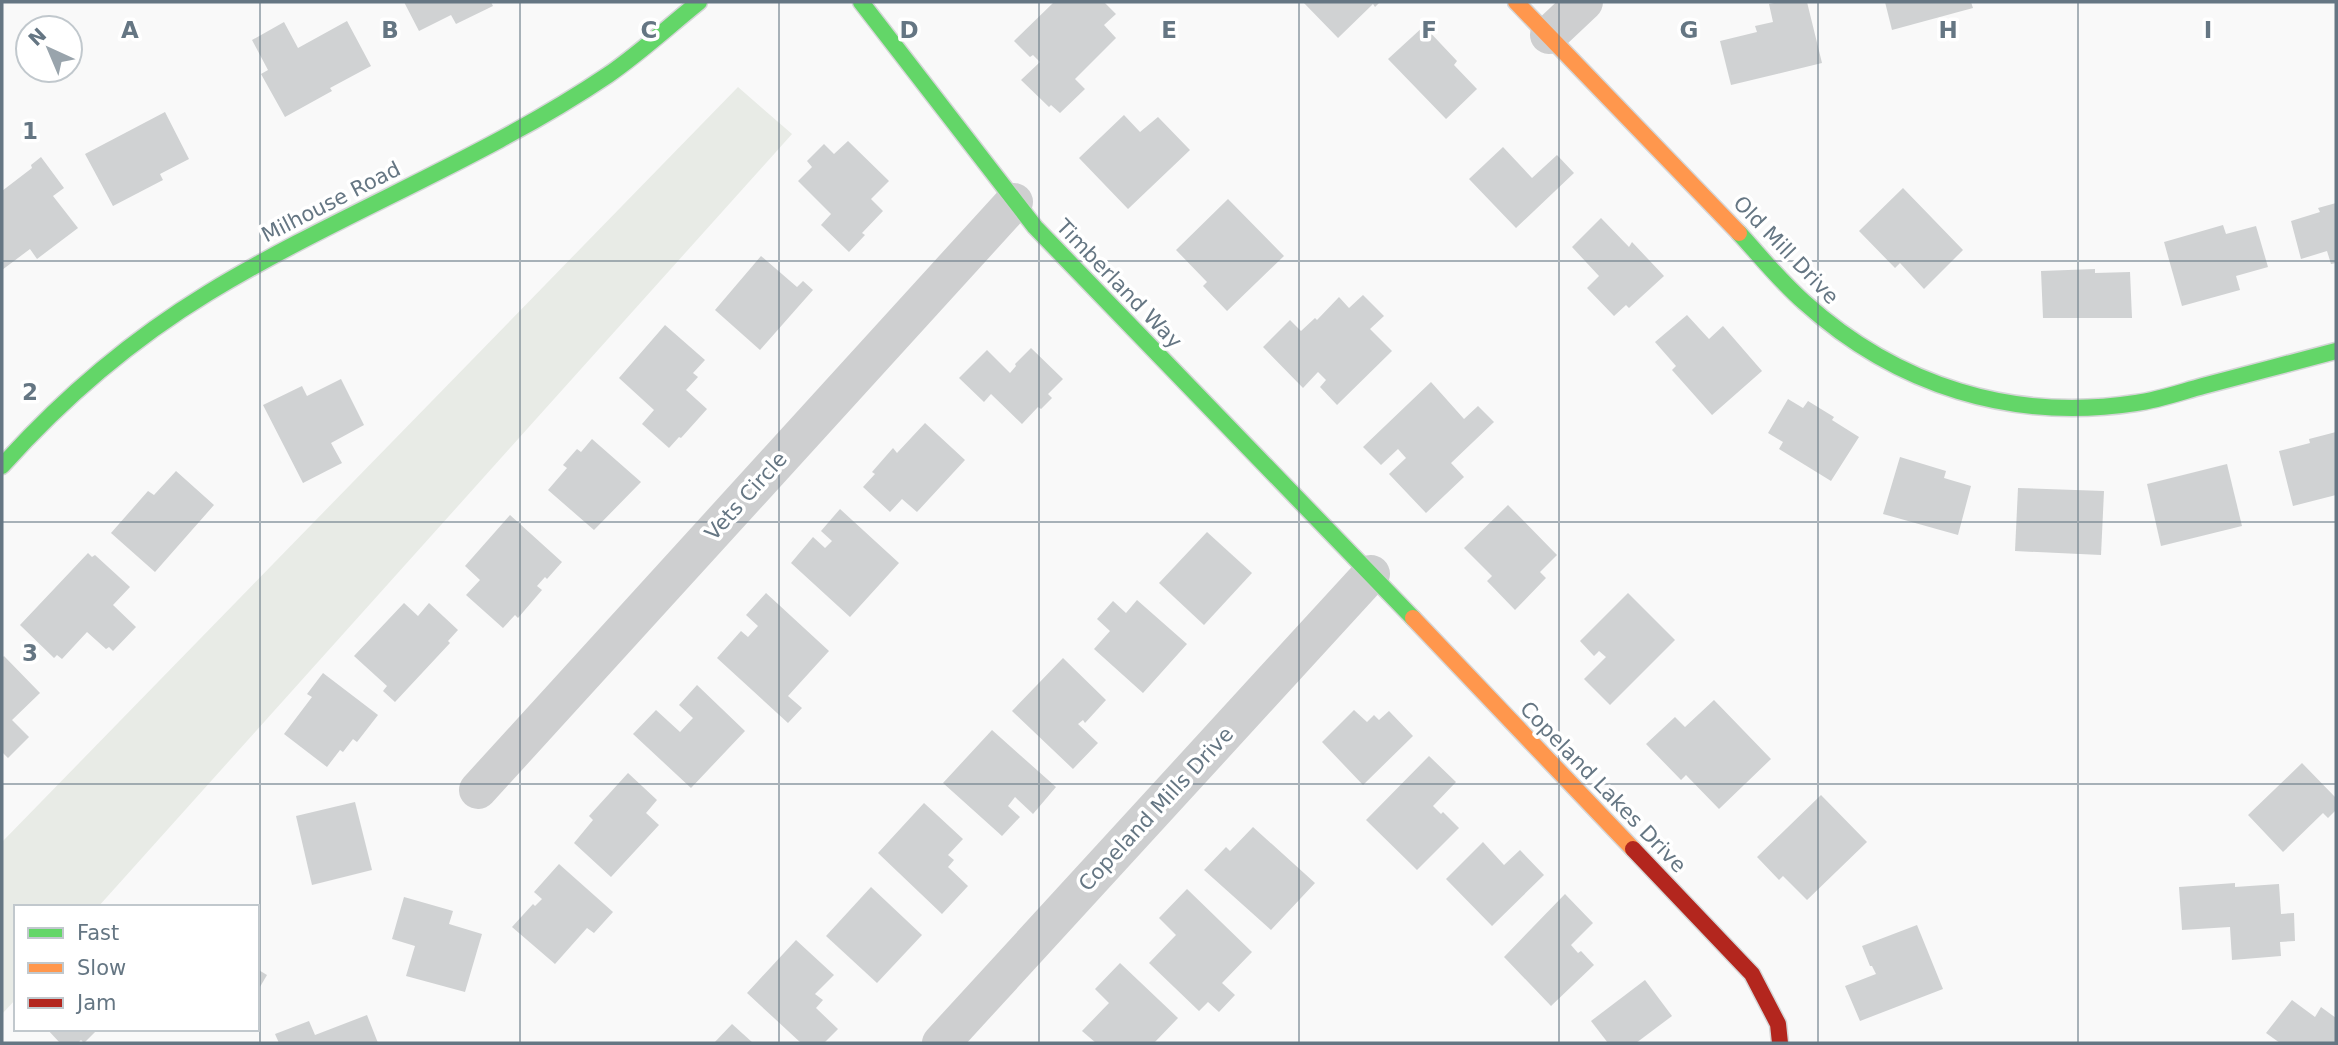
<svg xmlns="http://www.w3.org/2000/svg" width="2338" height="1045" font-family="'DejaVu Sans',sans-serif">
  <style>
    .green { fill: #e8ebe6 }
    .building { fill: #d0d2d3 }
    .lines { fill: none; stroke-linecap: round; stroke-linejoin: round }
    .fast-casing { stroke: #d5d6d7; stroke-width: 19 }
    .slow-casing { stroke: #d5d6d7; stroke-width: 19 }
    .jam-casing { stroke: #d5d6d7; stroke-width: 19 }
    .street { stroke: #cecfd0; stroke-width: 38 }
    .fast { stroke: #63d668; stroke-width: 16 }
    .slow { stroke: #ff974d; stroke-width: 16 }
    .jam { stroke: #b3261e; stroke-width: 16 }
    .grid { fill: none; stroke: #657683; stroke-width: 2; stroke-opacity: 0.55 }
    .labels { text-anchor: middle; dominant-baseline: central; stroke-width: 7; stroke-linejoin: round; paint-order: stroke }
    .street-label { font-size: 21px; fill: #657683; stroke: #fff }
    .grid-label { font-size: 23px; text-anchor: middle; font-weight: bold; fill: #657683; stroke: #fff; stroke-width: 7; stroke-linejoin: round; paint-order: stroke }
  </style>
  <rect width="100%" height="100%" fill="#f9f9f9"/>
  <!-- green -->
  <polygon class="green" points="738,87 792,134 98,907 16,907 16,999 2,1014 2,842"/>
  <!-- building -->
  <g class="building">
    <polygon points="404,2 491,2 493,6 456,24 451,15 419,31"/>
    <polygon points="1054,2 1104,2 1116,14 1104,25 1116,38 1075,79 1085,89 1060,113 1051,105 1049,107 1021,80 1040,62 1033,55 1030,57 1014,41"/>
    <polygon points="1303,2 1380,2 1375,7 1373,4 1338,38"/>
    <polygon points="1779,2 1807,2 1822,63 1731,85 1720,41 1757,32 1755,26 1773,22 1769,4"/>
    <polygon points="1885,2 1971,2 1973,8 1892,30"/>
    <polygon points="347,21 371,66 330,88 332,91 285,117 261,74 268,70 252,40 284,22 298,48"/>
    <polygon points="1424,26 1457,61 1454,65 1477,89 1446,119 1388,59"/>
    <polygon points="165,112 189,159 160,174 163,180 113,206 85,154"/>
    <polygon points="1124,115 1140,132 1158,117 1190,150 1128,209 1079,158"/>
    <polygon points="848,141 889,181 871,199 883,211 862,233 865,235 849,252 821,225 831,214 798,181 812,167 807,161 824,144 834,154"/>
    <polygon points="1503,147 1532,178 1557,155 1574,173 1516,228 1469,179"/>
    <polygon points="41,157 64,188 53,196 78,228 37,259 30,249 2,270 2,191 32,168 31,165"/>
    <polygon points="1903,188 1963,250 1924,289 1900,263 1895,268 1859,231"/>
    <polygon points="1228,199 1284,256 1227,311 1203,286 1207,282 1176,250"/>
    <polygon points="2336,203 2336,263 2331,264 2327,251 2301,259 2291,221 2320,212 2318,208"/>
    <polygon points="1601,218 1629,247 1632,242 1664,276 1629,308 1626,305 1614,316 1587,288 1599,276 1572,247"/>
    <polygon points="2223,225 2226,234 2256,226 2268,267 2236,276 2240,290 2182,306 2164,242"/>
    <polygon points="761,256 797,287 803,281 813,290 760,350 715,310"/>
    <polygon points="2095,269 2095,273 2130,272 2132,318 2043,318 2041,271"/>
    <polygon points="1363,295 1384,316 1370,329 1392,351 1337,405 1320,387 1326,380 1318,372 1303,388 1263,347 1290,320 1301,331 1315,318 1317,320 1339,297 1349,308"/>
    <polygon points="1687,315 1709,339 1723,326 1762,371 1712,415 1672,370 1676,366 1655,342"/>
    <polygon points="665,325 705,360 693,373 698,377 686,390 707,409 681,438 679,437 669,448 642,424 654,410 619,378"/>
    <polygon points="1031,348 1063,379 1048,394 1052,398 1041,409 1038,407 1022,424 991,394 984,402 959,378 987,350 1010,373 1016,366 1015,364"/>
    <polygon points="341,379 364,425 331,443 342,463 303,483 263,405 302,386 307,396"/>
    <polygon points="1431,382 1464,419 1478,406 1494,422 1451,463 1464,477 1426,513 1389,474 1406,458 1398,449 1381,465 1363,447"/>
    <polygon points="1788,399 1803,408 1808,401 1834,417 1832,420 1859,437 1831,481 1779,449 1783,442 1768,433"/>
    <polygon points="925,423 965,460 917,512 902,499 890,512 863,487 875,474 872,472 893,448 897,453"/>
    <polygon points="2336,432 2336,495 2293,506 2279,451 2310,443 2309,439"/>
    <polygon points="592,439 641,482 594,530 548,490 567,468 563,465 577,449 581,452"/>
    <polygon points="1900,457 1946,471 1944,478 1971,486 1958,535 1883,514"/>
    <polygon points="2227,464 2242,526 2161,546 2147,484"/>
    <polygon points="176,471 214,505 155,572 111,533 148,491 154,495"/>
    <polygon points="2018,488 2104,491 2101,555 2015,551"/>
    <polygon points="1508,505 1557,555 1540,572 1546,578 1515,610 1487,581 1492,576 1464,548"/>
    <polygon points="840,509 899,563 850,617 791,563 813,537 825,548 832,541 821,531"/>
    <polygon points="510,515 562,562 547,579 545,577 537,586 542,590 518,618 515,615 503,628 466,595 480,580 465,566"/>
    <polygon points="1207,532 1252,573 1204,625 1159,583"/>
    <polygon points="88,553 92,557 95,555 130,587 113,605 136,627 113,651 109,647 106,649 87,632 62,659 57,655 54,658 20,625"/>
    <polygon points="766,593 829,651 788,696 802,708 788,723 717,658 741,631 748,637 758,626 746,615"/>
    <polygon points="1628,593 1675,640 1610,705 1584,679 1606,657 1599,651 1594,656 1580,641"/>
    <polygon points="1137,600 1187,644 1143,693 1094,649 1110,631 1097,619 1113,601 1126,613"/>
    <polygon points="404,603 418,616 429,603 458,630 448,641 450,643 395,702 383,691 387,686 354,656"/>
    <polygon points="4,656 40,693 12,720 29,737 8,758 2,752 2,658"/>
    <polygon points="1063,658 1106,700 1085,723 1083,720 1078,724 1098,743 1073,769 1012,711"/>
    <polygon points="323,673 378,715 357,742 353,739 343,752 340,750 327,767 284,734 312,697 307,694"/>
    <polygon points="697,685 745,731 691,788 633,734 656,710 680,732 693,718 679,705"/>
    <polygon points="1714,700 1771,759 1719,809 1686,775 1681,780 1646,744 1675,717 1685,727"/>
    <polygon points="1354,710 1367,722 1374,715 1379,720 1389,711 1413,736 1363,785 1322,742"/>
    <polygon points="992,730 1056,787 1033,814 1015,797 1008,806 1020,817 1002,836 943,783"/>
    <polygon points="1429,756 1456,782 1433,806 1441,814 1443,812 1459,828 1417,870 1366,820"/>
    <polygon points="2302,763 2336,798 2336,810 2328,818 2323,813 2283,852 2248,815"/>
    <polygon points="628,773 657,800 646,813 659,825 611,877 574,843 593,820 589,816"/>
    <polygon points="1821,795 1867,842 1807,900 1783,876 1779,880 1757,857"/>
    <polygon points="355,802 372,870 312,885 296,816"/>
    <polygon points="924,803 963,839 948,855 954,860 948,867 968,886 942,914 878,853"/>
    <polygon points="1253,827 1315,883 1271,930 1204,870 1226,847 1230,851"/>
    <polygon points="1483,842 1504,865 1520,850 1544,875 1492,926 1446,879"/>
    <polygon points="559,864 613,912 594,933 587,928 555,964 512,927 533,904 535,906 542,899 534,892"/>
    <polygon points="2235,883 2235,887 2279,884 2281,914 2294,913 2295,941 2280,942 2281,956 2232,960 2230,927 2182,930 2179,887"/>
    <polygon points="871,887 922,935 877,983 826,936"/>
    <polygon points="1187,889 1252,952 1222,983 1235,995 1219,1012 1208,1002 1199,1011 1149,963 1176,935 1159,918"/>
    <polygon points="1565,894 1593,923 1571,945 1578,953 1581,951 1594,965 1551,1006 1504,957"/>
    <polygon points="404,897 453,911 449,924 482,934 465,992 406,976 415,946 392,939"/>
    <polygon points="1917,925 1943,989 1860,1021 1845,986 1876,974 1872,966 1870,966 1862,946"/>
    <polygon points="796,940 834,975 815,994 823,1000 816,1008 838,1029 824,1043 801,1043 747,993"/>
    <polygon points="1120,963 1178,1018 1154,1043 1096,1043 1082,1031 1109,1003 1095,989"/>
    <polygon points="257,969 267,975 257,992"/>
    <polygon points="1645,980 1672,1016 1636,1043 1608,1043 1591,1021"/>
    <polygon points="2292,1000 2315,1017 2321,1007 2336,1018 2336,1043 2280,1043 2266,1033"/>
    <polygon points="367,1015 378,1043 279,1043 275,1034 309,1021 315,1035"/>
    <polygon points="732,1024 753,1043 714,1043"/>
    <polygon points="47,1029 98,1029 84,1043 81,1040 78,1043 60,1043"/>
  </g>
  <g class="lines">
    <!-- fast casing -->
    <g class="fast-casing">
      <g id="fast">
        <polyline points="861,2 1035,227 1413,618"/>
        <path d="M1739 233C1760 256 1780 281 1804 302 1897 386 2013 422 2136 403 2159 400 2181 392 2203 386 2247 374 2292 363 2336 351"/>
        <path d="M2 466C62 399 131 340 208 293 338 214 482 160 608 75 640 53 669 26 699 2"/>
      </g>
    </g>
    <!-- slow casing -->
    <g class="slow-casing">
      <g id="slow">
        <polyline points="1516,2 1739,233"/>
        <polyline points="1413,618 1633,849"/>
      </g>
    </g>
    <!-- jam casing -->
    <g class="jam-casing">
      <polyline id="jam" points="1633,849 1752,974 1778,1024 1780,1043"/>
    </g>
    <!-- street -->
    <g class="street">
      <polyline points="1549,35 1584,2"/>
      <polyline points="478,790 1014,202"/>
      <polyline points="941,1043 1371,574"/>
    </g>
    <!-- fast -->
    <use href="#fast" class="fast"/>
    <!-- slow -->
    <use href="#slow" class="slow"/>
    <!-- jam -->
    <use href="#jam" class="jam"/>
  </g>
  <!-- grid -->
  <path class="grid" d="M260 2V1043M520 2V1043M779 2V1043M1039 2V1043M1299 2V1043M1559 2V1043M1818 2V1043M2078 2V1043M2 261H2336M2 522H2336M2 784H2336"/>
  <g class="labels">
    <!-- street labels -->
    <g class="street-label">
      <text transform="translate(331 202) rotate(-27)">Milhouse Road</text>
      <text transform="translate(1786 250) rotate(46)">Old Mill Drive</text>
      <text transform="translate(1119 284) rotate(46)">Timberland Way</text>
      <text transform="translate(746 496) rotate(-48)">Vets Circle</text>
      <text transform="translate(1603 787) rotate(46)">Copeland Lakes Drive</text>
      <text transform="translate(1156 809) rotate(-47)">Copeland Mills Drive</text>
    </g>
  </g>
  <g class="grid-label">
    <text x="130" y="38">A</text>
    <text x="390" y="38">B</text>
    <text x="649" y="38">C</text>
    <text x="909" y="38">D</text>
    <text x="1169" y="38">E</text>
    <text x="1429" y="38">F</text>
    <text x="1689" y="38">G</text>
    <text x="1948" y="38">H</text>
    <text x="2208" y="38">I</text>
    <text x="30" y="139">1</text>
    <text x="30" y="400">2</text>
    <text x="30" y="661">3</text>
  </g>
  <!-- border -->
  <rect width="2338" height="1045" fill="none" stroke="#657683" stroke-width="7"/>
  <!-- legend -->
  <rect x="14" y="905" width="245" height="126" fill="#ffffff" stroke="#c1c8cd" stroke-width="2"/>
  <rect x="28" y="928" width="35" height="10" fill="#63d668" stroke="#c1c8cd" stroke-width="2"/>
  <text x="77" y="940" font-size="21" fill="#657683">Fast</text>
  <rect x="28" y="963" width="35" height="10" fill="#ff974d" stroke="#c1c8cd" stroke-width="2"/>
  <text x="77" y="975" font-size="21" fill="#657683">Slow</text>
  <rect x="28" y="998" width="35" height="10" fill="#b3261e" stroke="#c1c8cd" stroke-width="2"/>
  <text x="77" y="1010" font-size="21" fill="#657683">Jam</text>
  <!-- north arrow -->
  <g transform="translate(49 49) rotate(316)"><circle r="33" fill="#ffffff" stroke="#c1c8cd" stroke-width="2"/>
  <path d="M0-5L12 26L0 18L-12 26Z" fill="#99a4ac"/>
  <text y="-10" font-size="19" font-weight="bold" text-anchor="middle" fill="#657683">N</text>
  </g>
</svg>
